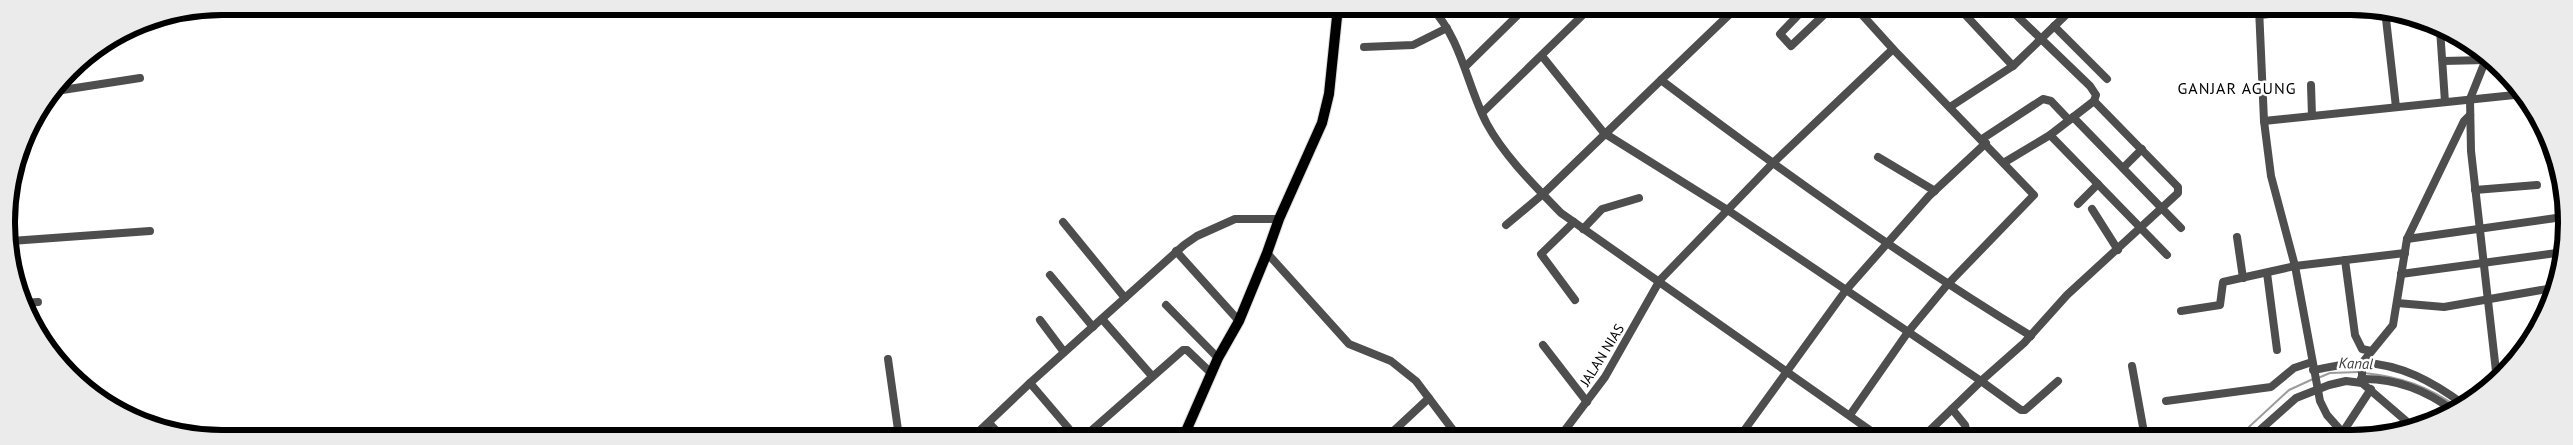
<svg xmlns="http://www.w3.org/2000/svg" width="2573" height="445" font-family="'PT Sans',sans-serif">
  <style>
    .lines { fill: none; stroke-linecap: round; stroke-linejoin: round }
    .stream { stroke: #9c9c9c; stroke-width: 2 }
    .major-casing { stroke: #dbdbdb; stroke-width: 12 }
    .minor { stroke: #4e4e4e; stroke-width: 8 }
    .major { stroke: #000; stroke-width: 10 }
    .labels { text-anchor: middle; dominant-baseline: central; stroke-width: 5; stroke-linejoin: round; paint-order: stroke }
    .street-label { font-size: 14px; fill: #000; stroke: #fff }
    .water-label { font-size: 15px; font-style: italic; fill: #3d3d3d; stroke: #fff }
    .quarter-label { font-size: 16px; letter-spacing: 1px; fill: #000; stroke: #fff }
    .rim { fill: none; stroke: #000; stroke-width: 6 }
  </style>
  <rect width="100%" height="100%" fill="#fff"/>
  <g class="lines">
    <!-- stream -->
    <g class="stream">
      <path d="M2364 373C2402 377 2427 386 2459 408"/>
      <polyline points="2318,378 2330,373 2359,372"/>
      <polyline points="2237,438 2289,390 2313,379"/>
    </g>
    <!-- major casing -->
    <g class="major-casing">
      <polyline id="major" points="1183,438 1218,358 1239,321 1267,253 1279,219 1322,123 1329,94 1338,7"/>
    </g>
    <!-- minor -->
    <g class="minor">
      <path d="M1431 7C1462 40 1467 86 1487 124 1505 157 1536 187 1561 213L1881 438"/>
      <polyline points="1805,8 1780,34 1791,46 1831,8"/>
      <polyline points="1959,8 2013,66"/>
      <polyline points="2259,8 2264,121 2271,176 2295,266 2320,401 2327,415 2343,433"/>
      <polyline points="2385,10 2396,107"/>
      <polyline points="2260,15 2324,8"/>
      <polyline points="2054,26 2107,79"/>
      <polyline points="2440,29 2445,102"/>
      <polyline points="1364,47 1413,45 1447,28"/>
      <polyline points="1542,56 1604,133 1729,211 1981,381 2021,410 2025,410 2058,381"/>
      <polyline points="2486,59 2470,99 2471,151 2497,380"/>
      <polyline points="2443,61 2486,60"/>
      <polyline points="1465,67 1526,7"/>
      <polyline points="1661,80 1736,8"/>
      <polyline points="2311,85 2312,116"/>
      <polyline points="56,91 140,78"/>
      <polyline points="1950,107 2013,66 2073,8"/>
      <polyline points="1482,113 1591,7"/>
      <polyline points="2073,117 2181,228"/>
      <polyline points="2264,121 2524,94"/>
      <polyline points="2050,135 2167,255"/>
      <polyline points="1982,139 2043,99 2051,101 2069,120"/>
      <polyline points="2554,155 2554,165"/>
      <polyline points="1878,157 1935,191"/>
      <polyline points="2005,162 2050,135 2094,101 2096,95 2090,86 2009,8"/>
      <polyline points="2123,168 2142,149"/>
      <polyline points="2475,190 2537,185"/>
      <polyline points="2078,204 2098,184"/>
      <polyline points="2092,209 2118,250"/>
      <polyline points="1063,222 1125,298"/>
      <polyline points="1574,222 1541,254 1575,300"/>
      <path d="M1506 225 1543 194 1661 80C1781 171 1903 258 2031 336"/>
      <polyline points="1583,229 1602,209 1639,198"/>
      <polyline points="2237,237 2243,278"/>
      <polyline points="2407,239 2563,217"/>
      <polyline points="11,241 150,231"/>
      <polyline points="1176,251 1239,321"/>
      <polyline points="1267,253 1349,344 1391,361 1416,381 1459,438"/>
      <polyline points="2345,260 2355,335 2362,349 2371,351"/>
      <polyline points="2267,273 2277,350"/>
      <polyline points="2401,274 2564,252"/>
      <polyline points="1050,275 1093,327"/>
      <polyline points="24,303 38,302"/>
      <polyline points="2397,303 2444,307 2553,288"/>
      <polyline points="1166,305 1218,358"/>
      <polyline points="2181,311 2220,305 2223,282 2295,266 2405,253"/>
      <polyline points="1102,319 1152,376"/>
      <polyline points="1040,320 1064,352"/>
      <polyline points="1543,345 1587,402"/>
      <polyline points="888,359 899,437"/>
      <polyline points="2132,366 2145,438"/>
      <path d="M2313 370C2329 368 2347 362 2363 363 2401 364 2433 382 2463 404"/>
      <path d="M2361 379C2396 378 2426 390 2454 411"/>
      <polyline points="1030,383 1076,437"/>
      <polyline points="2362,383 2362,363 2393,325 2407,239 2464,121 2470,115"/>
      <polyline points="2166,401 2271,387 2294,368 2312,362"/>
      <polyline points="1952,409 1965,425 1968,438"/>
      <polyline points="1850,415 1908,332 1947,285 2034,195 1893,49 1856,8"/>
      <polyline points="989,423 1002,437"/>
      <polyline points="1743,432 1846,290 1929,196 1986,143"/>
      <polyline points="973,437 1030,383 1184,245 1197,236 1235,219 1279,219"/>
      <polyline points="1084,437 1183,350 1187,350 1211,373"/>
      <polyline points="1386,438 1429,398"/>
      <polyline points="1559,438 1605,377 1660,280 1772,164 1893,49"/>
      <polyline points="1922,438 1981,381 2024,343 2067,295 2178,193 2178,187 2094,101"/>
      <polyline points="2251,438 2296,398 2329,385 2346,381 2362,383 2412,426"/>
      <polyline points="2339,438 2371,389"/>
    </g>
    <!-- major -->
    <use href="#major" class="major"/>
  </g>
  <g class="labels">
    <!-- street labels -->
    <g class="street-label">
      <text transform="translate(1602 355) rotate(-58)">JALAN NIAS</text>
    </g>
    <!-- water labels -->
    <g class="water-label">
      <text transform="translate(2356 363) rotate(2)">Kanal</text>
    </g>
    <!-- quarter labels -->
    <g class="quarter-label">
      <text x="2237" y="88">GANJAR AGUNG</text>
    </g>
  </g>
  <!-- crop -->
  <path d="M0 0H2573V445H0ZM222 15H2351A207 207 0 0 1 2558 222V223A207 207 0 0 1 2351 430H222A207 207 0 0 1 15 223V222A207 207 0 0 1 222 15Z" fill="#ebebeb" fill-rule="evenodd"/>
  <path class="rim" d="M222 15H2351A207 207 0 0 1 2558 222V223A207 207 0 0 1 2351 430H222A207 207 0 0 1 15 223V222A207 207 0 0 1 222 15Z"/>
</svg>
